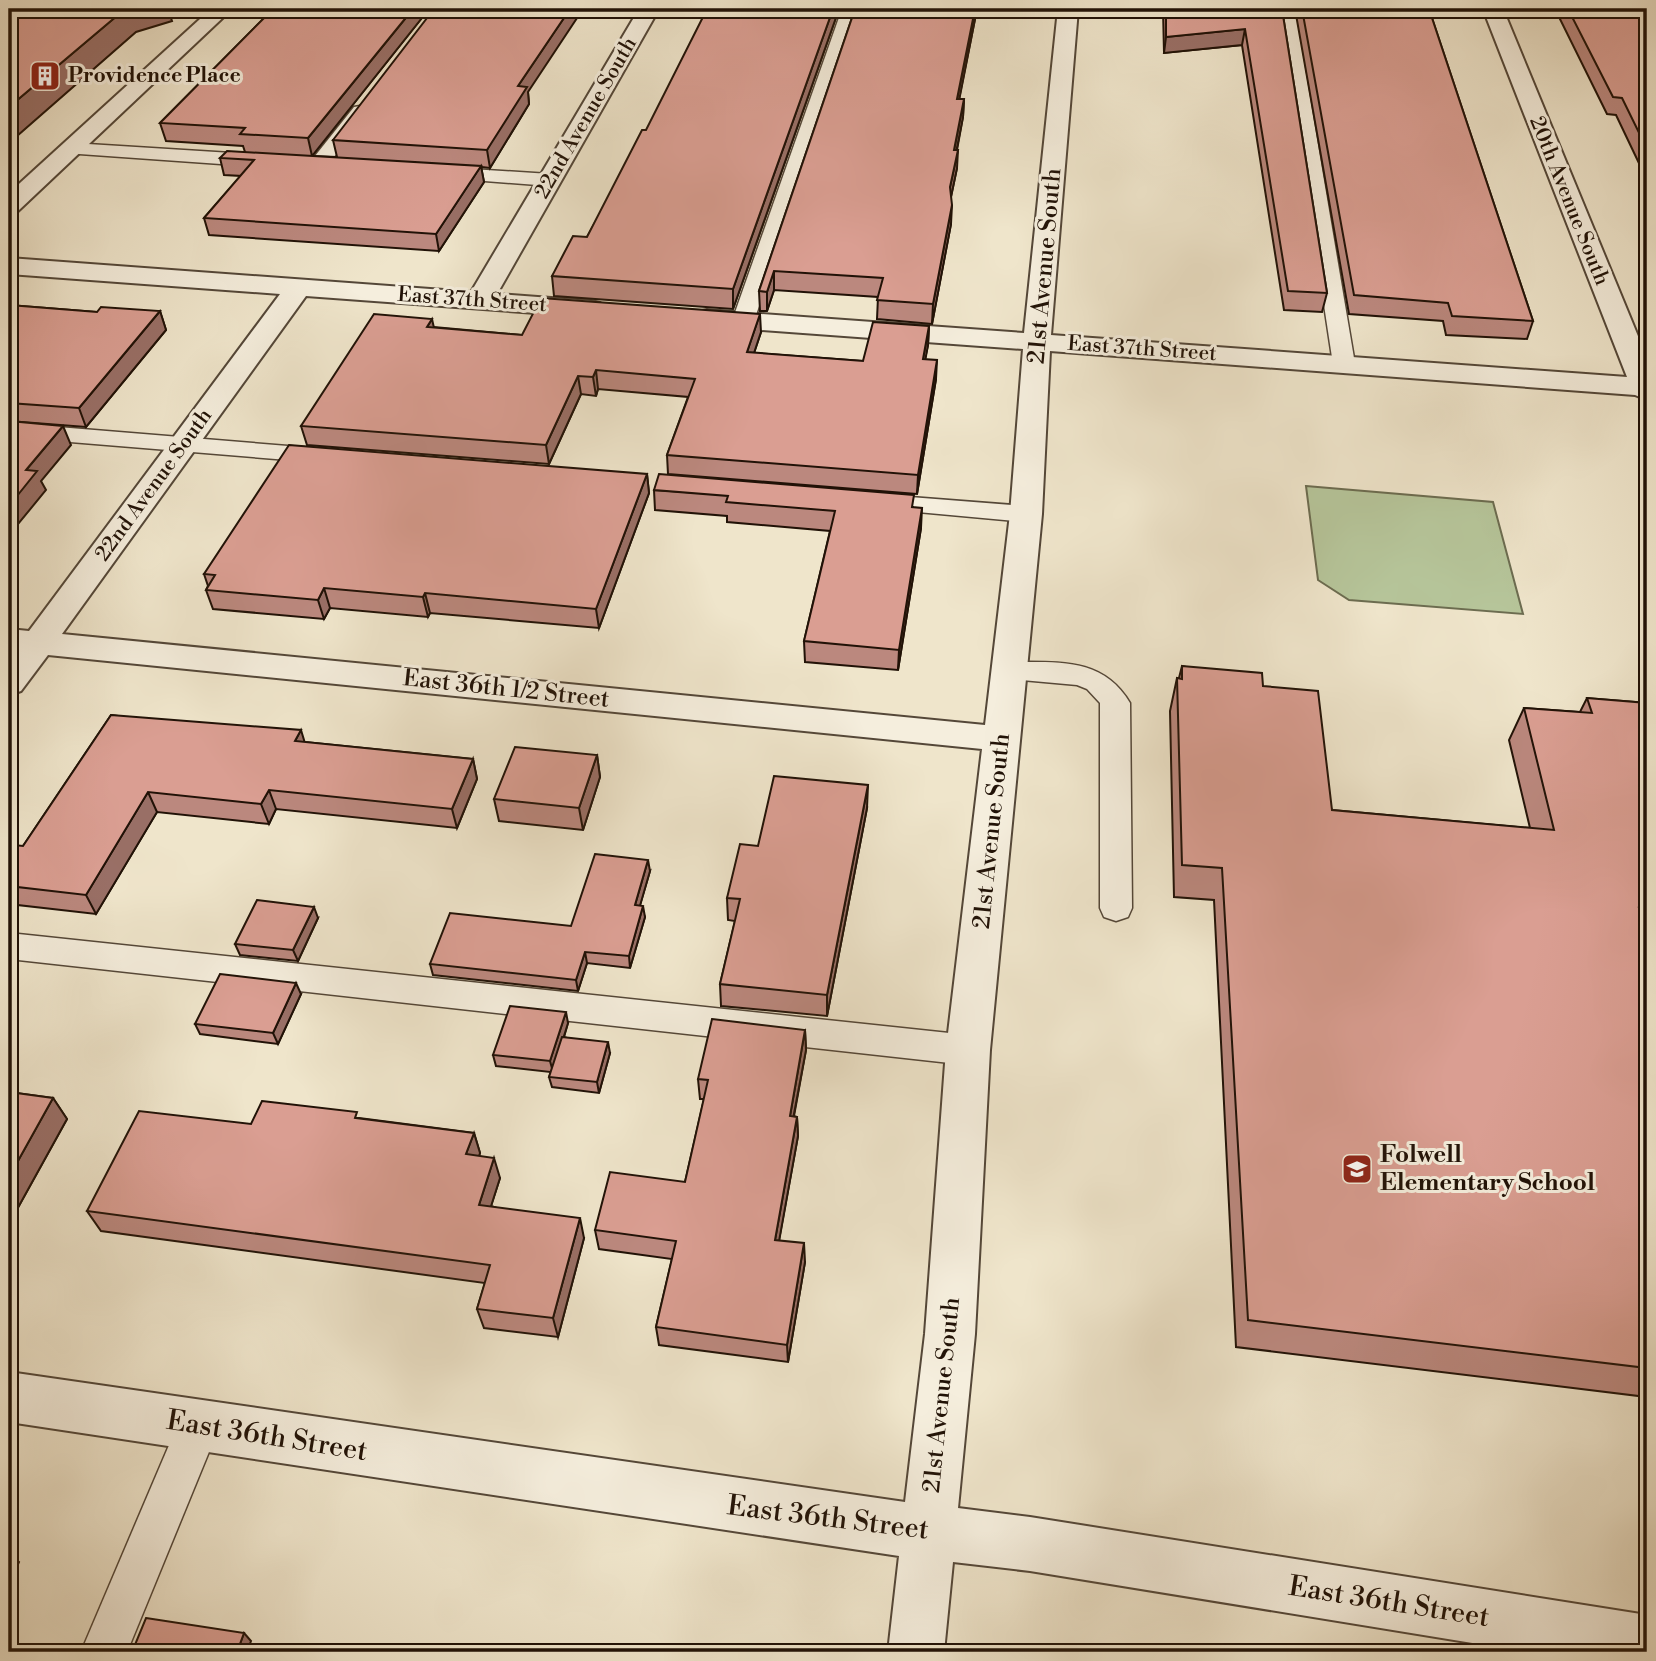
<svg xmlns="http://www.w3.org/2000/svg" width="1656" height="1661" font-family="'Libre Bodoni',serif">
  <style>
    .green { fill: #b6c59a; stroke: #6c6c50; stroke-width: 2 }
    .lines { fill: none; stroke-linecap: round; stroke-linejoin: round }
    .lane-casing { stroke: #544738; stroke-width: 3 }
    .street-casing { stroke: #544738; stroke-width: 4 }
    .lane { fill: #f5eedd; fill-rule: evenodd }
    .street { fill: #f5eedd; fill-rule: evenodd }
    .wall { fill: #bb887e; stroke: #211207; stroke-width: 2 }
    .shaded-wall { fill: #996f66; stroke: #211207; stroke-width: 2 }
    .building { fill: #da9e92; stroke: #211207; stroke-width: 2 }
    .labels { text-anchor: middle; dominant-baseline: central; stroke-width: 6; stroke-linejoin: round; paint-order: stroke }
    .far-poi-label { font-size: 21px; font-weight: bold; fill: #211207; stroke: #f5eedd; text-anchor: start }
    .far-street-label { font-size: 21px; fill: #211207; stroke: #f5eedd }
    .street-label { font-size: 24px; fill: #211207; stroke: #f5eedd }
    .poi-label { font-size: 24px; font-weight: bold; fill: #211207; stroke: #f5eedd; text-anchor: start }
    .near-street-label { font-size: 28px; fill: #211207; stroke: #f5eedd }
  </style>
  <rect width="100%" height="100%" fill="#efe5cb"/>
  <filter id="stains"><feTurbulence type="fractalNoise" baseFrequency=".00286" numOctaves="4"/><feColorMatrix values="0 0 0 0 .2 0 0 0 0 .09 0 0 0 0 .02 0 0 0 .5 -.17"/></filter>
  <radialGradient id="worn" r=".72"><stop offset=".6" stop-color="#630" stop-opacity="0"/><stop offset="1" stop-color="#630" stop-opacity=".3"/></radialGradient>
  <!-- green -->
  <polygon class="green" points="1306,486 1493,502 1523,614 1349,600 1318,580"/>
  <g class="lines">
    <!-- lane casing -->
    <g class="lane-casing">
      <g id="lane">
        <polygon points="842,9 858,9 754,321 751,326 735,326 732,321"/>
        <polygon points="1279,9 1295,9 1355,364 1344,371 1333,364"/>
        <polygon points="360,106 366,107 369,111 366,115 325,169 311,169 308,165 311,161 354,107"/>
        <polygon points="72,143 262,155 272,161 262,167 65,153 63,149 65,145"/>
        <polygon points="440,167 550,174 560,180 550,186 433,177 430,173"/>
        <polygon points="9,423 325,449 334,451 337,456 334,461 325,463 9,437"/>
        <polygon points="872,494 1026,506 1035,509 1039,514 1035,519 1026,522 863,507 859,502 863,497"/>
        <path d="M1009 662C1057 663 1102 656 1130 703L1132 908 1128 917 1116 921 1104 917 1100 908V703L1087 689 1077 685 999 678 995 671 999 664Z"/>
        <polygon points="9,933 968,1035 981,1040 986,1050 981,1060 968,1065 9,959"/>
        <polygon points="199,1404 214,1410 220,1425 127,1652 81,1652 184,1410"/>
      </g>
    </g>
    <!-- street casing -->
    <g class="street-casing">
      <g id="street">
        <polygon points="211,9 232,9 18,211 9,213 9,193"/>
        <polygon points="639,9 659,9 497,294 591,301 600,303 604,309 600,315 591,317 306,296 62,634 985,725 1010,514 1023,349 707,326 698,324 694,318 698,312 707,310 1024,333 1058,9 1078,9 1051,335 1627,377 1483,9 1503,9 1647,358 1647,400 1635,395 1050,351 1042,514 990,1050 975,1334 958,1508 1030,1517 1647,1615 1647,1652 1528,1652 1030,1571 953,1562 944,1652 888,1652 899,1556 9,1422 9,1372 905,1502 925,1334 946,1050 982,749 48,655 21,691 9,695 9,658 14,652 9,651 9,629 29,631 280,294 9,274 9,258 471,292"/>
      </g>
    </g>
    <!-- lane -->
    <use href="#lane" class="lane"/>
    <!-- street -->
    <use href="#street" class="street"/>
  </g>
  <!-- wall -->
  <g class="wall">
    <polygon points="273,9 429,9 312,156 337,157 333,140 528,92 529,104 490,168 481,167 484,182 439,251 209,235 204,218 241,176 224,175 220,158 245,152 243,146 166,141 160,123"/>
    <polygon points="839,9 733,309 554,296 552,276 587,237 646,130"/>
    <polygon points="855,9 977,9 959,99 964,99 963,117 957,150 957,168 951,197 951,224 932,324 877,319 878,297 774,290 767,311 760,311 759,291"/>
    <polygon points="1163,9 1282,9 1327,293 1322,312 1284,310 1242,45 1164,53"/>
    <polygon points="1295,9 1429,9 1533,321 1527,339 1446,335 1443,321 1349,314"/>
    <polygon points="1555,9 1647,9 1647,180 1616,115 1607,114"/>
    <polygon points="9,305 97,312 160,311 166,330 86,427 9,421"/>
    <polygon points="929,326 928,345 925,359 936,379 917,494 668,474 667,455 688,397 598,389 596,396 581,394 549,464 307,445 301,426 434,327 522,335 761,332 754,353 863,361"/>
    <polygon points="647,474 649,493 599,628 430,613 428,617 330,608 324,619 213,609 206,590 208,586 204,574"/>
    <polygon points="654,490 913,507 921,528 898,670 805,662 804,641 830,531 727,522 727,516 655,510"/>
    <polygon points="1182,666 1263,686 1332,810 1530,828 1509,740 1524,708 1580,712 1587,698 1647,703 1647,1397 1236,1347 1214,900 1174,897 1170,711 1177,678 1179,678"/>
    <polygon points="111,715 305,742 473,759 477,779 457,828 276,809 269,824 157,812 96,914 9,904 9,853 23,846"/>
    <polygon points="597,755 600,777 583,830 499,821 494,799"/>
    <polygon points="867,808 827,1016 721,1006 720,984 735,921 728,920 727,898 758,846"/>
    <polygon points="650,871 640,905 645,917 630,968 587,963 578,991 433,975 430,964 571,926"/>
    <polygon points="318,918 298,961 240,955 235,944"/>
    <polygon points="301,994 278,1044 200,1034 195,1024"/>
    <polygon points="568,1023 564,1037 610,1053 599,1093 552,1087 549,1077 551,1072 496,1066 493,1055"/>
    <polygon points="805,1030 806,1050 794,1116 797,1117 798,1136 779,1240 805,1262 788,1362 659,1345 656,1327 672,1259 599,1249 595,1230 685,1182 704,1099 700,1099 698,1079"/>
    <polygon points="9,1092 53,1098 67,1119 15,1213 9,1212"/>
    <polygon points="359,1118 474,1133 480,1153 479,1156 500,1178 491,1206 584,1238 558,1337 484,1328 477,1309 485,1283 101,1231 87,1211 251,1124"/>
  </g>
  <!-- shaded-wall -->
  <g class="shaded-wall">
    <polygon points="125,9 168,9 172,21 136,32 9,143 9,107"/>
    <polygon points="413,9 429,9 312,156 308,138"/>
    <polygon points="570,9 583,9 528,92 529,104 490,168 487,150 518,86"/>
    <polygon points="833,9 839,9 733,309 733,289"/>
    <polygon points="975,9 977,9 956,116 957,99"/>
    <polygon points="1245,29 1242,45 1164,53 1166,37"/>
    <polygon points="964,99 963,117 953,168 954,150"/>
    <polygon points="958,150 957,168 949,206 950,187"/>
    <polygon points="481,166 484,182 439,251 436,234"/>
    <polygon points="952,205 951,224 932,324 933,304"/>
    <polygon points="774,271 774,290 767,311 767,292"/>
    <polygon points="160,311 166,330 86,427 79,408"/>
    <polygon points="760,314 761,332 748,371 747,352"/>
    <polygon points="432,319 436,337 427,327"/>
    <polygon points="929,326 928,345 922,378 923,359"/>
    <polygon points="937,360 936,379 917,494 918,475"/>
    <polygon points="596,370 598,389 596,396 593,377"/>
    <polygon points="578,376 581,394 549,464 546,445"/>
    <polygon points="63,426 71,445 41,481 46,490 9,535 9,506 26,470"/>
    <polygon points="647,474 649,493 599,628 596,609"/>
    <polygon points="922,508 921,528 898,670 899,650"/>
    <polygon points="324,588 330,608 324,619 318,600"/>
    <polygon points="425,593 430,613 428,617 423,597"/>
    <polygon points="301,730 307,750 295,741"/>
    <polygon points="597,755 600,777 583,830 579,808"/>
    <polygon points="473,759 477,779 457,828 452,809"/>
    <polygon points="868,785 867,808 827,1016 827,995"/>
    <polygon points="269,790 276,809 269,824 261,804"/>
    <polygon points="148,792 157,812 96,914 86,895"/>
    <polygon points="648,860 650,871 637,916 635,905"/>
    <polygon points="643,906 645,917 630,968 629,956"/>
    <polygon points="314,907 318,918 298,961 293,950"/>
    <polygon points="585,952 587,963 578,991 576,980"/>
    <polygon points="296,983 301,994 278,1044 273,1033"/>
    <polygon points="566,1012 568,1023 553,1072 550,1061"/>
    <polygon points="805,1030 806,1050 790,1135 790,1116"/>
    <polygon points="608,1042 610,1053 599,1093 597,1082"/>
    <polygon points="53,1098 67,1119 15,1213 9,1204 9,1177"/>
    <polygon points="797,1117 798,1136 776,1258 775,1240"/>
    <polygon points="474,1133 480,1153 473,1175 466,1154"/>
    <polygon points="494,1158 500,1178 485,1225 479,1205"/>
    <polygon points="580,1218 584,1238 558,1337 553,1318"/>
    <polygon points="804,1243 805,1262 788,1362 787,1345"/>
    <polygon points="10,1554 19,1562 9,1584 9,1557"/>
    <polygon points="244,1633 251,1641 247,1652 237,1652"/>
  </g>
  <!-- building -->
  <g class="building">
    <polygon points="9,9 125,9 9,107"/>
    <polygon points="273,9 413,9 308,138 240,134 245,128 160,123"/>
    <polygon points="434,9 570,9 518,86 527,87 487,150 333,140"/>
    <polygon points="707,9 833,9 733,289 552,276 573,236 587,237 642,130 646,130"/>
    <polygon points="855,9 975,9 957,99 964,99 954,150 958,150 950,187 952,205 933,304 877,300 883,278 774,271 767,292 759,291"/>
    <polygon points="1166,9 1282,9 1327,293 1288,291 1245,29 1166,37"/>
    <polygon points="1302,9 1429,9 1533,321 1452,316 1448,303 1354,295"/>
    <polygon points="1568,9 1647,9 1647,149 1622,98 1613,97"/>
    <polygon points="227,151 481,166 436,234 204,218 254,160 220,158"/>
    <polygon points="541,298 760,314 747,352 863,361 873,322 929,326 923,359 937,360 918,475 667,455 695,379 596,370 593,377 578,376 546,445 301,426 374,314 432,319 427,327 522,335"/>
    <polygon points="9,305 97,312 101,307 160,311 79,408 9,403"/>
    <polygon points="9,421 63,426 26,470 37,471 9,506"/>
    <polygon points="289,445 647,474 596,609 425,593 423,597 324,588 318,600 206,590 215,575 204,574"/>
    <polygon points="659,474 914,495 912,507 922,508 899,650 804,641 835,511 726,502 728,496 654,490"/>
    <polygon points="1182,666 1262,673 1263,686 1318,691 1332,810 1554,830 1524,708 1592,713 1587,698 1647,703 1647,909 1639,908 1647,935 1647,1368 1248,1320 1222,868 1182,865 1177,678 1182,679"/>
    <polygon points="111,715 301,730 295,741 473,759 452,809 269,790 261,804 148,792 86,895 9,886 9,853 14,845 23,846"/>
    <polygon points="515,747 597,755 579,808 494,799"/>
    <polygon points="774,776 868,785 827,995 720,984 740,899 727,898 740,844 758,846"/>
    <polygon points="595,854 648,860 635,905 643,906 629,956 585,952 576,980 430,964 450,913 571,926"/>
    <polygon points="257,900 314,907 293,950 235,944"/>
    <polygon points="220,974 296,983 273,1033 195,1024"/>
    <polygon points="510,1006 566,1012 550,1061 493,1055"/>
    <polygon points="712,1019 805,1030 790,1116 797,1117 775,1240 804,1243 787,1345 656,1327 676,1241 595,1230 610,1172 685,1182 708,1080 698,1079"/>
    <polygon points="562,1037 608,1042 597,1082 549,1077"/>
    <polygon points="9,1092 53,1098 9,1177"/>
    <polygon points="262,1101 357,1112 355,1118 474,1133 466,1154 494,1158 479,1205 580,1218 553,1318 477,1309 490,1265 87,1211 139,1111 251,1124"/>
    <polygon points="146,1618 244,1633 237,1652 132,1652"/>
    <polygon points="532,1647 565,1652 531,1652"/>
  </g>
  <!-- icons -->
  <defs>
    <g id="building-square" transform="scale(1.575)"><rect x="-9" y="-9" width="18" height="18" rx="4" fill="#8f2418" stroke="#f5eedd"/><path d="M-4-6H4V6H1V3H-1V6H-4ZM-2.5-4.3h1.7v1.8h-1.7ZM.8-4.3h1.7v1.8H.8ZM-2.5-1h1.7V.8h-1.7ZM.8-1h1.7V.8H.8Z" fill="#fff"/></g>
    <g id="school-square" transform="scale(1.575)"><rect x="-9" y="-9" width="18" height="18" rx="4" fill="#8f2418" stroke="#f5eedd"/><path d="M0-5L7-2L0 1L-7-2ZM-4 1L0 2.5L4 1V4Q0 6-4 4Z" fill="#fff"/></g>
  </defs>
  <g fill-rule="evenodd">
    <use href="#building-square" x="45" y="76"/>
    <use href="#school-square" x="1357" y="1169"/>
  </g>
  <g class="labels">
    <!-- far-poi labels -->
    <g class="far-poi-label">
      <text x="68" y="76">Providence Place</text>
    </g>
    <!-- far-street labels -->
    <g class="far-street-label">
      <text transform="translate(586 118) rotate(-60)">22nd Avenue South</text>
      <text transform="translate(1569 201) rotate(68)">20th Avenue South</text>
      <text transform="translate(472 300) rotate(4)">East 37th Street</text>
      <text transform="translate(1142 349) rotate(4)">East 37th Street</text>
      <text transform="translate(154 485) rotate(-54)">22nd Avenue South</text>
    </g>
    <!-- street labels -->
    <g class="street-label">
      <text transform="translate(1045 266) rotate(-85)">21st Avenue South</text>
      <text transform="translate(506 689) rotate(6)">East 36th 1/2 Street</text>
      <text transform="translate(992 831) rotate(-84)">21st Avenue South</text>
      <text transform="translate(942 1395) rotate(-84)">21st Avenue South</text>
    </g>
    <!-- poi labels -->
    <g class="poi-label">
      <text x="1380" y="1155">Folwell<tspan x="1380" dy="28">Elementary School</tspan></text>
    </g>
    <!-- near-street labels -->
    <g class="near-street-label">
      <text transform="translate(267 1436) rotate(9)">East 36th Street</text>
      <text transform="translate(828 1518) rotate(7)">East 36th Street</text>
      <text transform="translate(1389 1602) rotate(9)">East 36th Street</text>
    </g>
  </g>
  <!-- margin -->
  <rect width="1656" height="1661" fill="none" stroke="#efe5cb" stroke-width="35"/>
  <rect x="10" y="10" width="1635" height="1640" fill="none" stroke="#211207" stroke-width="3.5"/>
  <rect x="18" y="18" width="1621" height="1626" fill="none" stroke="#211207" stroke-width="2"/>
  <rect width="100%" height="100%" filter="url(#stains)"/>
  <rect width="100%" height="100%" fill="url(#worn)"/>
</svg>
